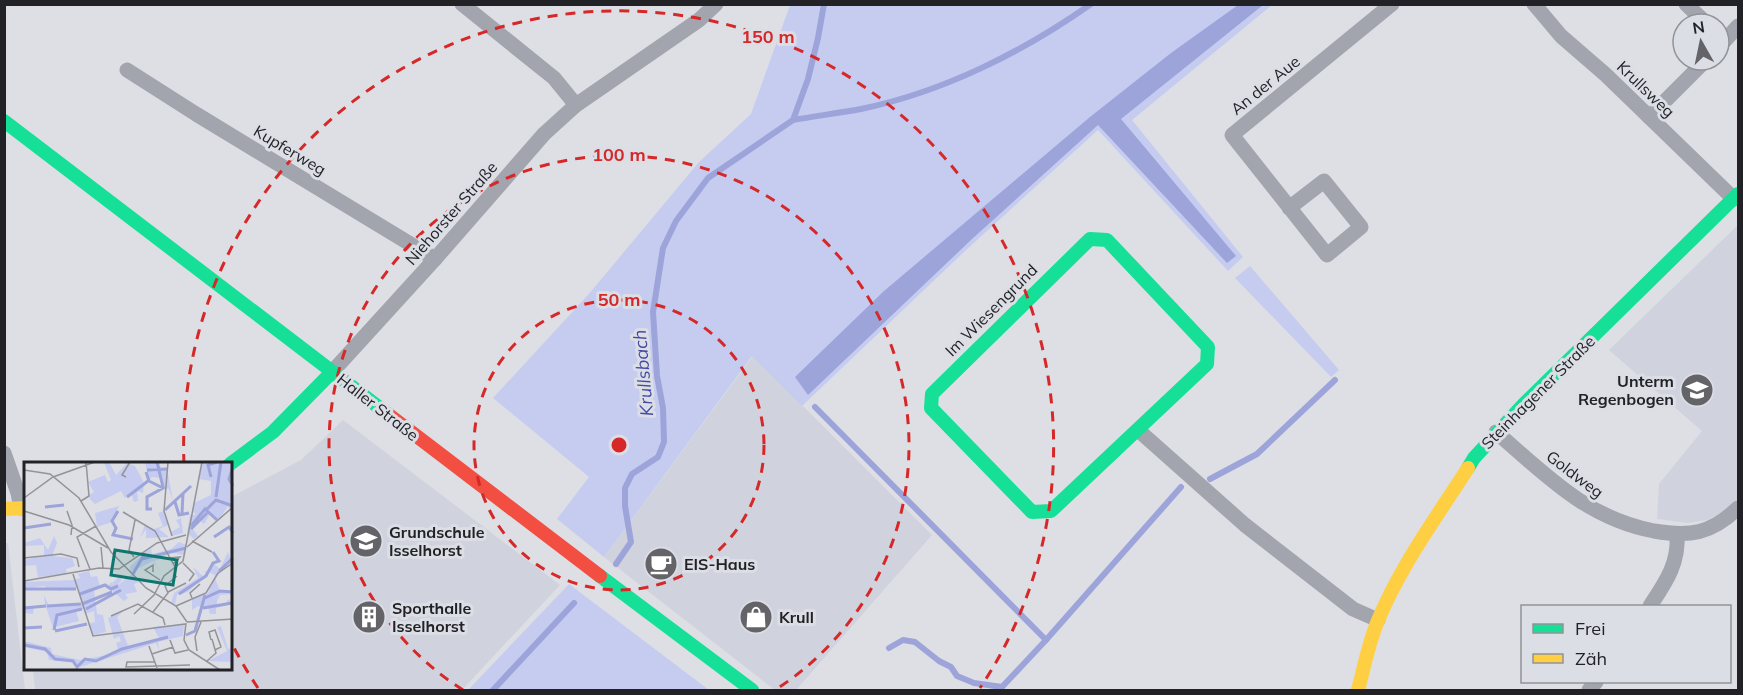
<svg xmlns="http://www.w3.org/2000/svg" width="1743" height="695" font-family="Mulish,sans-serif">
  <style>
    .built { fill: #d0d3dd }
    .green { fill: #c5ccf0 }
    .water { fill: #9ca4da }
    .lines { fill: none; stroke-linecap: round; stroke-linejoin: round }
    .stream { stroke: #9ca4da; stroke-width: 6 }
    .street { stroke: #a2a4ae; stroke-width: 15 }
    .fast { stroke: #16e098; stroke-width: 14 }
    .slow { stroke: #ffcf43; stroke-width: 14 }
    .jam { stroke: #f24e42; stroke-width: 14 }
    .ring { fill: none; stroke: #d62828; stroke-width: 3; stroke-dasharray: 10 8 }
    .labels { text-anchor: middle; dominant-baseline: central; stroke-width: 6; stroke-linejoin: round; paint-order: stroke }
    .street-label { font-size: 16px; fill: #222226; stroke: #dcdee6 }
    .poi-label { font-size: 16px; font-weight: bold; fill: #222226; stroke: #dcdee6; text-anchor: start }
    .water-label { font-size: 18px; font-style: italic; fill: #444aa4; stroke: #dcdee6 }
    .inset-river { fill: none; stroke: #9ca4da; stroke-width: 3 }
    .inset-road { fill: none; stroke: #939398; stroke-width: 1.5 }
    .view { fill: #0f766e; fill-opacity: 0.15; stroke: #0f766e; stroke-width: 3 }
    .inset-edge { fill: none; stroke: #222226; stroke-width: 3 }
    .centre { fill: #d62828; stroke: #dcdee6; stroke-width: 3 }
    .ring-label { font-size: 18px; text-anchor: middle; font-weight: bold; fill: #d62828; stroke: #dcdee6; stroke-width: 6; stroke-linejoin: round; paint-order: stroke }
  </style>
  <rect width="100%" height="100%" fill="#dedfe4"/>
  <!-- built -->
  <g class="built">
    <polygon points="1738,225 1738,499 1724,512 1707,520 1688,523 1657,519 1659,484 1702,431 1609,350"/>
    <polygon points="753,356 932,535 796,690 775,690 604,557"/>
    <polygon points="343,420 560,585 462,690 35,690 33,670 231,670 231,497 301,460"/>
    <polygon points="5,543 8,543 25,690 5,690"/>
  </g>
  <!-- green -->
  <g class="green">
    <polygon points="790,5 1272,5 1132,120 1243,257 1228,271 1098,130 965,251 802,406 752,356 604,557 557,519 589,477 493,398 588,295 699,162 751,114"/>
    <polygon points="1250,266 1339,370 1331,377 1235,278"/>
    <polygon points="569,584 709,690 468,690"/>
  </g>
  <!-- water -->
  <polygon class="water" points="1238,5 1263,5 1121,119 1236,256 1227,263 1098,125 972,239 808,395 795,377 884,291 1090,117 1171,53"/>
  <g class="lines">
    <!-- stream -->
    <g class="stream">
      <path d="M793 120C816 116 839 113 861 109 943 92 1023 52 1091 4"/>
      <polyline points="815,407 1046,640 1181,487"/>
      <polyline points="1210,479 1257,454 1335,380"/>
      <polyline points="616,564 631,542 625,506 625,488 632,474 658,457 664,442 663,408 657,376 653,312 663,248 676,221 708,178 793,120 808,79 818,38 824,4"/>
      <polyline points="889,648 903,640 915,642 939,661 951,667 957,676 974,683 1002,687 1046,640"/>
      <polyline points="493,690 574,603"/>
    </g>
    <!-- street -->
    <g class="street">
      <polyline points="462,4 554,78 576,105"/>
      <polyline points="1534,4 1561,36 1606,75 1734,199"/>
      <polyline points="1686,4 1707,24"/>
      <polyline points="1719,47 1738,26"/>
      <polyline points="127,70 196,114 435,259"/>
      <polyline points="1649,117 1706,60"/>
      <polyline points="1289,208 1324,181 1361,227 1327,255 1232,135 1392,4"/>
      <polyline points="332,372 435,259 544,134 576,105 699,20 716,4"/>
      <polyline points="1138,430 1245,525 1353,609 1378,620"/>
      <path d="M1496 432C1546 475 1586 518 1654 531 1690 537 1711 534 1738 508"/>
      <polyline points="4,453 18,493 21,508"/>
      <path d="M1650 606C1665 583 1679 564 1677 535"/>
      <polyline points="1589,690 1596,682"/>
    </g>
    <!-- fast -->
    <g class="fast">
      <polyline points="4,121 389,415"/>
      <polygon points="1090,239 1107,240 1208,347 1207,364 1051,511 1032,512 931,408 932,394"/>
      <polyline points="230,464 273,432 332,372"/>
      <polyline points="1468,468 1474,458 1523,405 1738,194"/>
      <polyline points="600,576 752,690"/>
    </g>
    <!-- slow -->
    <g class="slow">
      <polyline points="4,509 26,508"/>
      <path d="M1358 690C1364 668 1368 645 1377 623 1399 568 1436 518 1468 468"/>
    </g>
    <!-- jam -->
    <polyline class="jam" points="389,415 600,576"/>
  </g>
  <!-- distance rings -->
  <g class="ring">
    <circle cx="619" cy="445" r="145"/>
    <path d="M463 690A290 290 0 1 1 775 690"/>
    <path d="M258 688A435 435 0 0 1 231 642M184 464A435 435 0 1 1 980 688"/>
  </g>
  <!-- icons -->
  <defs>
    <g id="school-disc" transform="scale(1.725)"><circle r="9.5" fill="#646468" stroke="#dcdee6"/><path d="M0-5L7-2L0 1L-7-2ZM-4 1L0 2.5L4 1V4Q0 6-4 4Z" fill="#fff"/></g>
    <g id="cafe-disc" transform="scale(1.725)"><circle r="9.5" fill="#646468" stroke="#dcdee6"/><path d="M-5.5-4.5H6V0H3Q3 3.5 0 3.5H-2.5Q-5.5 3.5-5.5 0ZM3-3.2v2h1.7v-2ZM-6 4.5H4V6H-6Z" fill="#fff"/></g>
    <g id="building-disc" transform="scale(1.725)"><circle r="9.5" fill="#646468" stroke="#dcdee6"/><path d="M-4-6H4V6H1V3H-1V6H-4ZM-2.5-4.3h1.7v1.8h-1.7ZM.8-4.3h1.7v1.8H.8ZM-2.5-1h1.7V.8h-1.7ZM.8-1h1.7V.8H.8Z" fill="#fff"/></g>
    <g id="shop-disc" transform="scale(1.725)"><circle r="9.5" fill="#646468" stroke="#dcdee6"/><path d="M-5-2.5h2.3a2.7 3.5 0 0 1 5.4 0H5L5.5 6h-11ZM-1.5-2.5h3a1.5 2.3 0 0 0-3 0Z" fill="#fff"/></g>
  </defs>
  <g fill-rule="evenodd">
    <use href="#school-disc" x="1697" y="390"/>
    <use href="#school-disc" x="366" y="541"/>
    <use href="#cafe-disc" x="661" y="564"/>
    <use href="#building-disc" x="369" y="617"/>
    <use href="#shop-disc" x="756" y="617"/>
  </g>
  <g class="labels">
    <!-- street labels -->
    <g class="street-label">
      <text transform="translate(1265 85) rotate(-39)">An der Aue</text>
      <text transform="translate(1646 89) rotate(44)">Krullsweg</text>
      <text transform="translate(290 150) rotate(31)">Kupferweg</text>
      <text transform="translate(451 213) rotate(-49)">Niehorster Straße</text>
      <text transform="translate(991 310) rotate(-45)">Im Wiesengrund</text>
      <text transform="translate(1538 392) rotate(-45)">Steinhagener Straße</text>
      <text transform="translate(378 407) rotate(38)">Haller Straße</text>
      <text transform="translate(1575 474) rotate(37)">Goldweg</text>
    </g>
    <!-- poi labels -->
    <g class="poi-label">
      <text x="1674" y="381" text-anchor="end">Unterm<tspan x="1674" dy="18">Regenbogen</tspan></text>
      <text x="389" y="532">Grundschule<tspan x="389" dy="18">Isselhorst</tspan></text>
      <text x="684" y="564">EIS-Haus</text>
      <text x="392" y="608">Sporthalle<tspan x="392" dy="18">Isselhorst</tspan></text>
      <text x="779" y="617">Krull</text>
    </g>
    <!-- water labels -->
    <g class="water-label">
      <text transform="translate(643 373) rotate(-95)">Krullsbach</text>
    </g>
  </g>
  <!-- overview -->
  <g transform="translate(24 462)">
    <rect width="208" height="208" fill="#dedfe4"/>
    <path d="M80 0H85L92 13 103 1 111 4 120 21 119 31 113 29 114 39 110 40 107 31 101 36 97 29 71 42 66 37 65 33 70 30 64 20 81 13 84 20 87 18ZM121 0H135L137 6 143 7 149 39 145 27 138 25V16L128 15 125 18ZM179 0H208L205 17 208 21V52L204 44 194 59 186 52 180 62 176 59 168 66 174 74 170 77 163 71 166 53H172L168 48 170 41 187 33V19L175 17ZM95 44 88 60 73 65 71 51ZM140 49 147 70 156 65 152 58 157 56 159 71 148 74 144 63 135 67 145 75 122 76V67L116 76 121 63 130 67 139 64 134 51ZM30 74 33 81 28 94 48 96 51 104 42 107 43 112 14 115 12 103 0 104V98L20 94V83L0 84V81L16 76 24 88ZM155 80 162 83 160 93 148 91 130 99 136 109 129 99 107 110 106 105 119 92 132 83 127 87 128 92 147 87ZM204 90 208 100 191 116 196 129 208 132 196 133 193 139V144L200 143 205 137 208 142 192 146V152H186L185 147 174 144 168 148V136L184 131 191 113 184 110 164 130 153 133 151 142 147 141 150 131 174 116 169 105 179 114 182 110 178 109H184L189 101 196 107ZM65 109 67 115 73 114 76 125 70 128 73 152 79 153 82 170 69 173 64 162 71 160 70 149 61 152 59 147 52 149 55 159 31 165 30 169 22 145 10 146 9 152 0 151V145L21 143 20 133 25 144 58 142 53 126H38V129L21 127V124L0 126V120L50 118 56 116 54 112ZM108 112 115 120 110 122 113 130 101 132 104 136 100 139 84 125 87 120 91 125 88 121 95 115 98 118 93 124ZM100 148 93 155 104 184 135 176 129 165 137 164 160 162 159 174 134 180 135 188 132 181 53 206 50 200 25 198 23 190 0 185V180H4L27 186 28 192 56 198 83 193 94 187 92 181 97 179 95 174 90 177 84 156ZM197 164 204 187 208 186V206L206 200 184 199 203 189 193 165Z" fill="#c5ccf0"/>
    <path class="inset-river" d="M133 0 139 25M209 5 205 17 209 24M123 8 143 7M122 10 125 19 139 26 123 35V47H128M187 15 184 3 193 0M103 35 124 19M192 35 197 0M151 40 155 53 165 51M21 45 40 43M183 47 192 38 209 44M141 48 167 24M94 49 88 59 92 66 89 73 109 77M158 51 159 32M167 64 181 47 193 58M0 66 27 62M167 67 183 51M190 75 205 65 209 71M118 97 162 86M195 109 209 96M109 112 121 91M0 127H52M56 132 81 123 87 127 94 124M155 132 182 114 189 101 195 99 189 90M181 136 196 129 209 130M58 142 88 130M23 144 57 142M0 146 22 144M179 146 208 141M62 147 97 128M0 166 18 165M30 168 33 153 58 147M31 169 63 162M162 173 171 169 181 133M0 183 21 187 31 197 49 199 53 205 61 197 72 199 98 187 144 175"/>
    <path class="inset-road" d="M144 0 140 49 148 74M0 8 26 12 55 36 87 90 122 126 152 144 163 160M102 15 98 13 106 0M0 36 29 15 71 0M57 39 65 34 62 0M0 49 45 63 84 86M43 49 48 63 47 73M99 50 131 69 151 105M168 79 188 90M77 85 79 106M163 85 209 45M110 95 105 88 111 58M0 96 37 92 53 96 55 105M145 96 156 95 149 102M159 101 170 112 165 119M66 107 53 75 72 64M129 110V103L121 108 136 118M49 112 69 174 161 162M0 119 75 106 95 107 133 81 162 73M144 130 162 121M168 136 166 131 176 122M152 144 182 131 194 111 209 101M129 150 144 131 141 124 153 114M110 152 130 133 140 114 159 99 178 0M87 154 114 142 139 156 141 163M163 160 209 157M162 161 160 178 165 188 196 208M146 178 151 191 164 188M187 178 185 170 191 168 197 185 191 188M125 184 133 206M173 189 171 175 177 160M128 192 149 185M183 199 192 191 188 177M131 200H103L102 205 166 203"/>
    <path class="view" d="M91 88 153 98 149 123 87 113Z"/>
    <rect width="208" height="208" class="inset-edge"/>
  </g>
  <circle cx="619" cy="445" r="9" class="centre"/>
  <g class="ring-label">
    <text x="768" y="43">150 m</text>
    <text x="619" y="161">100 m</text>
    <text x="619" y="306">50 m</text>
  </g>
  <!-- border -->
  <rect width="1743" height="695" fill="none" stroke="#222226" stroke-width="12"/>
  <!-- legend -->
  <rect x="1521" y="605" width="210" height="78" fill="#dcdee6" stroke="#929399" stroke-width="1.5"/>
  <rect x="1533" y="624" width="30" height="9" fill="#16e098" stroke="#929399" stroke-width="1.5"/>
  <text x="1575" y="635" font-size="18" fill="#222226">Frei</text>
  <rect x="1533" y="654" width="30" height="9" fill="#ffcf43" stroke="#929399" stroke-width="1.5"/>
  <text x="1575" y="665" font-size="18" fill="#222226">Zäh</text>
  <!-- north arrow -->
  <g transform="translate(1701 42) rotate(351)"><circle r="28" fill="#dcdee6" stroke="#929399" stroke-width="1.5"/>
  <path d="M0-4.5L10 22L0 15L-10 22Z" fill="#646468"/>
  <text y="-9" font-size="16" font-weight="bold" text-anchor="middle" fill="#222226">N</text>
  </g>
</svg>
